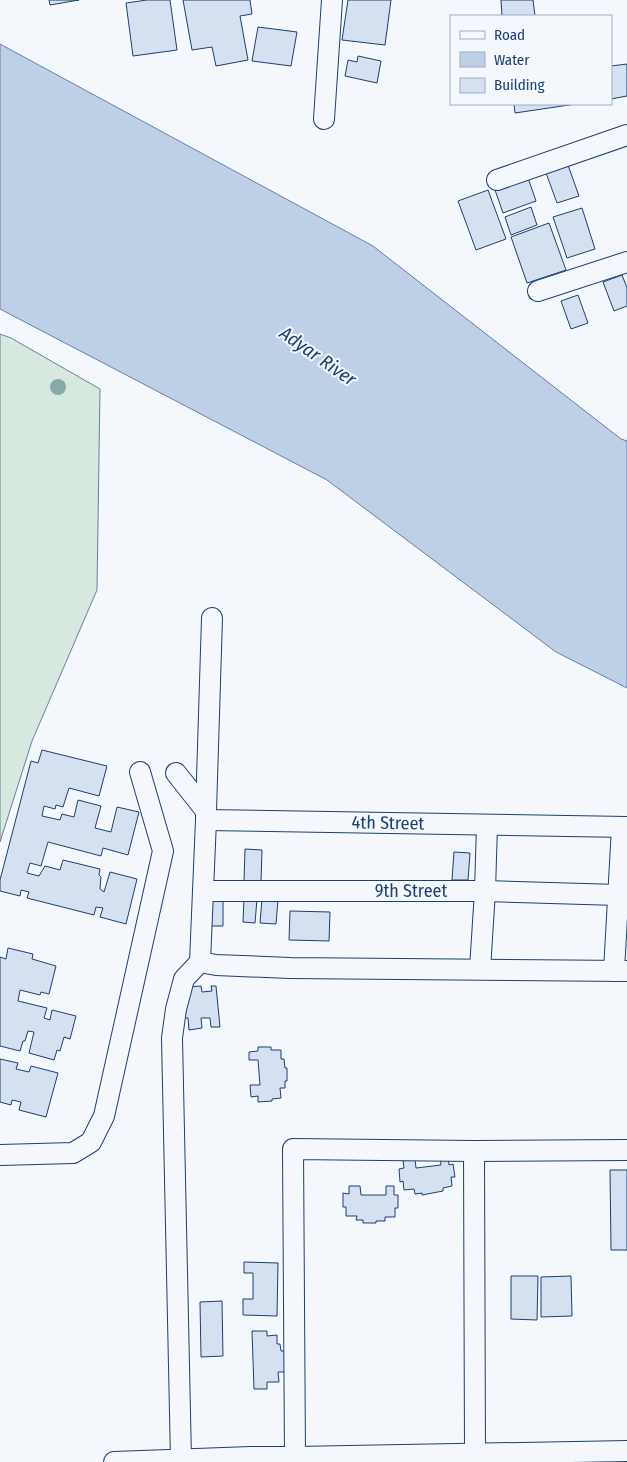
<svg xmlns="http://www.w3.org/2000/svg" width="627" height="1462" font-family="'Fira Sans Condensed',sans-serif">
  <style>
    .grass { fill: #d7e8df; stroke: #687fa3 }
    .water { fill: #bed0e5; stroke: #687fa3 }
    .building { fill: #d5e0f0; stroke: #1d3f73 }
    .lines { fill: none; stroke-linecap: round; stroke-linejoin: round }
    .street-casing { stroke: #1d3f73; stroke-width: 22 }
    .street { stroke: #f4f7fb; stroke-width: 20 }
    .tree { fill: #86aba6 }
    .labels { text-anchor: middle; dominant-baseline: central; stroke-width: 4; stroke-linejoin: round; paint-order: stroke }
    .street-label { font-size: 18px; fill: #1d3f73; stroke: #f4f7fb }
    .water-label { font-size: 19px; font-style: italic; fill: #1d3f73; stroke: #f4f7fb }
  </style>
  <rect width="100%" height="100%" fill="#f4f7fb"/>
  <!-- grass -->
  <polygon class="grass" points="0,334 11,338 100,389 97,590 32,741 0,842"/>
  <!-- water -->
  <polygon class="water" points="0,44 373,246 621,439 627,441 627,688 556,652 327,480 0,309"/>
  <!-- building -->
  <g class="building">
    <polygon points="49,0 79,0 50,5"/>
    <polygon points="147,0 170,0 177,50 133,56 126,3"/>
    <polygon points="183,0 250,0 252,14 240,16 248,60 216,66 212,47 192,50"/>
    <polygon points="348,0 391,0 385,45 342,40"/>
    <polygon points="501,0 533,0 535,16 502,16"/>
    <polygon points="258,27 297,32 291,66 252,61"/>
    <polygon points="358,56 381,61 377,83 345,76 348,60 357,62"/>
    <polygon points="627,64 627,96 611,99 611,66"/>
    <polygon points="514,104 576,104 515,113"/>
    <polygon points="568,165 579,196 557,203 546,173"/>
    <polygon points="527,175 536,201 503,213 494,187"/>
    <polygon points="488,190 506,239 476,250 458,201"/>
    <polygon points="531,207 537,225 511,235 505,217"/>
    <polygon points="582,208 595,249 567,258 553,217"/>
    <polygon points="549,223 566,270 527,283 511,237"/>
    <polygon points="622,275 627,288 627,306 614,311 603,282"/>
    <polygon points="578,295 588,323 571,329 561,301"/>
    <polygon points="42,750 107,766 99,796 69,788 63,807 56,805 55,809 44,806 42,816 60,820 62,814 74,817 78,800 101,806 95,828 111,832 117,807 139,812 128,855 103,848 101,856 48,842 41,866 30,863 27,873 39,876 45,866 60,870 63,860 100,869 99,875 101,877 100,889 104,892 110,872 137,879 126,924 100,917 103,908 96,907 94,915 27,898 29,892 21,890 20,896 0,891 0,880 31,761 38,763"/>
    <polygon points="245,849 262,850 261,882 244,882"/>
    <polygon points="454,852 470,853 468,880 452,880"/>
    <polygon points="244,898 257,899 255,923 243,922"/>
    <polygon points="205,899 223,899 223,926 206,926"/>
    <polygon points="262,899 278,900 276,924 260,923"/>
    <polygon points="290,911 330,912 329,941 289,940"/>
    <polygon points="8,948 33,954 32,959 56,966 49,994 41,992 40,995 20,990 18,1001 47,1008 44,1018 50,1020 52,1010 76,1016 70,1039 64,1037 60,1051 57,1050 54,1060 29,1053 34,1032 28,1031 25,1041 23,1041 20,1051 0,1046 0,957 6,959"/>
    <polygon points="201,986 202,992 212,991 211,986 216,986 220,1027 211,1027 210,1018 201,1018 202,1028 189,1030 188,1018 185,1018 183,998 187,987"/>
    <polygon points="258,1047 271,1047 271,1050 281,1050 281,1059 284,1059 285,1068 287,1068 287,1081 285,1081 285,1088 280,1088 281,1098 272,1099 272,1101 258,1102 258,1096 251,1097 250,1085 260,1085 258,1060 249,1060 249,1052 258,1051"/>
    <polygon points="0,1059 18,1063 16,1069 29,1072 31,1066 58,1073 46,1117 19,1110 21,1102 12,1100 11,1105 0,1102"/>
    <polygon points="448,1155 449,1165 453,1164 455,1177 451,1177 452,1186 443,1188 443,1191 422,1195 422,1193 415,1194 414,1189 404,1190 403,1181 400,1182 399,1169 404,1168 403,1161 415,1159 416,1168 441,1165 440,1156"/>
    <polygon points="610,1170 627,1170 627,1250 611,1250"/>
    <polygon points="349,1186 360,1186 361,1195 386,1195 386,1186 394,1186 394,1195 398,1195 398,1208 395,1208 395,1217 385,1217 385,1221 376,1221 376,1223 363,1223 363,1220 356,1220 357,1216 346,1216 346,1207 343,1207 343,1193 349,1194"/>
    <polygon points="244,1262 278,1263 277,1316 243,1315 243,1299 253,1299 253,1273 244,1273"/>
    <polygon points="511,1276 538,1276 537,1320 511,1319"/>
    <polygon points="571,1276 572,1316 541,1317 541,1277"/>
    <polygon points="222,1301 223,1356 201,1357 200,1302"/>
    <polygon points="252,1331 267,1331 267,1336 277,1335 277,1344 280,1344 281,1351 285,1351 285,1372 278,1372 279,1382 267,1382 267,1389 254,1389"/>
  </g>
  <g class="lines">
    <!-- street casing -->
    <g class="street-casing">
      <g id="street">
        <polyline points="324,119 332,0"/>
        <polyline points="497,180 627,135"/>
        <polyline points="538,291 627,262"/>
        <polyline points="176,773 206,811 206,820 627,827"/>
        <polyline points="206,811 212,618"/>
        <polyline points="206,820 200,962 216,965 290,968 627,971"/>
        <polyline points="203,891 485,891 618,895"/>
        <polyline points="480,969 485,891 487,825"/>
        <polyline points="614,971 622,827"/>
        <polyline points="474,1151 475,1453"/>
        <polyline points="0,1155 73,1153 91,1142 104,1116 163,851 140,772"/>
        <polyline points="295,1457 293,1149 474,1151 627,1150"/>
        <polyline points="181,1460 172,1038 176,1009 184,979 200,962"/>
        <polyline points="114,1462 251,1457 295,1457 627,1451"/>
      </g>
    </g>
    <!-- street -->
    <use href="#street" class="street"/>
  </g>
  <!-- trees -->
  <circle class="tree" cx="58" cy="387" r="8"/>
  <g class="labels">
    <!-- street labels -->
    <g class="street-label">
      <text transform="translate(388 823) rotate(1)">4th Street</text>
      <text x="411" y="891">9th Street</text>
    </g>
    <!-- water labels -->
    <g class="water-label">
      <text transform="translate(318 356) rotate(35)">Adyar River</text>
    </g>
  </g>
  <!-- legend -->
  <rect x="450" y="15" width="162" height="90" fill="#f4f7fb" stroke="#9eadc5"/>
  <rect x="460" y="31" width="25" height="8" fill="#f4f7fb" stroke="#9eadc5"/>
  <text x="494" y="40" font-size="15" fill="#1d3f73">Road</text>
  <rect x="460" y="52" width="25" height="15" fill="#bed0e5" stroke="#9eadc5"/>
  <text x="494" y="65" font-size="15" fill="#1d3f73">Water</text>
  <rect x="460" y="78" width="25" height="15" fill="#d5e0f0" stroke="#9eadc5"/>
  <text x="494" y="90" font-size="15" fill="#1d3f73">Building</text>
</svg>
